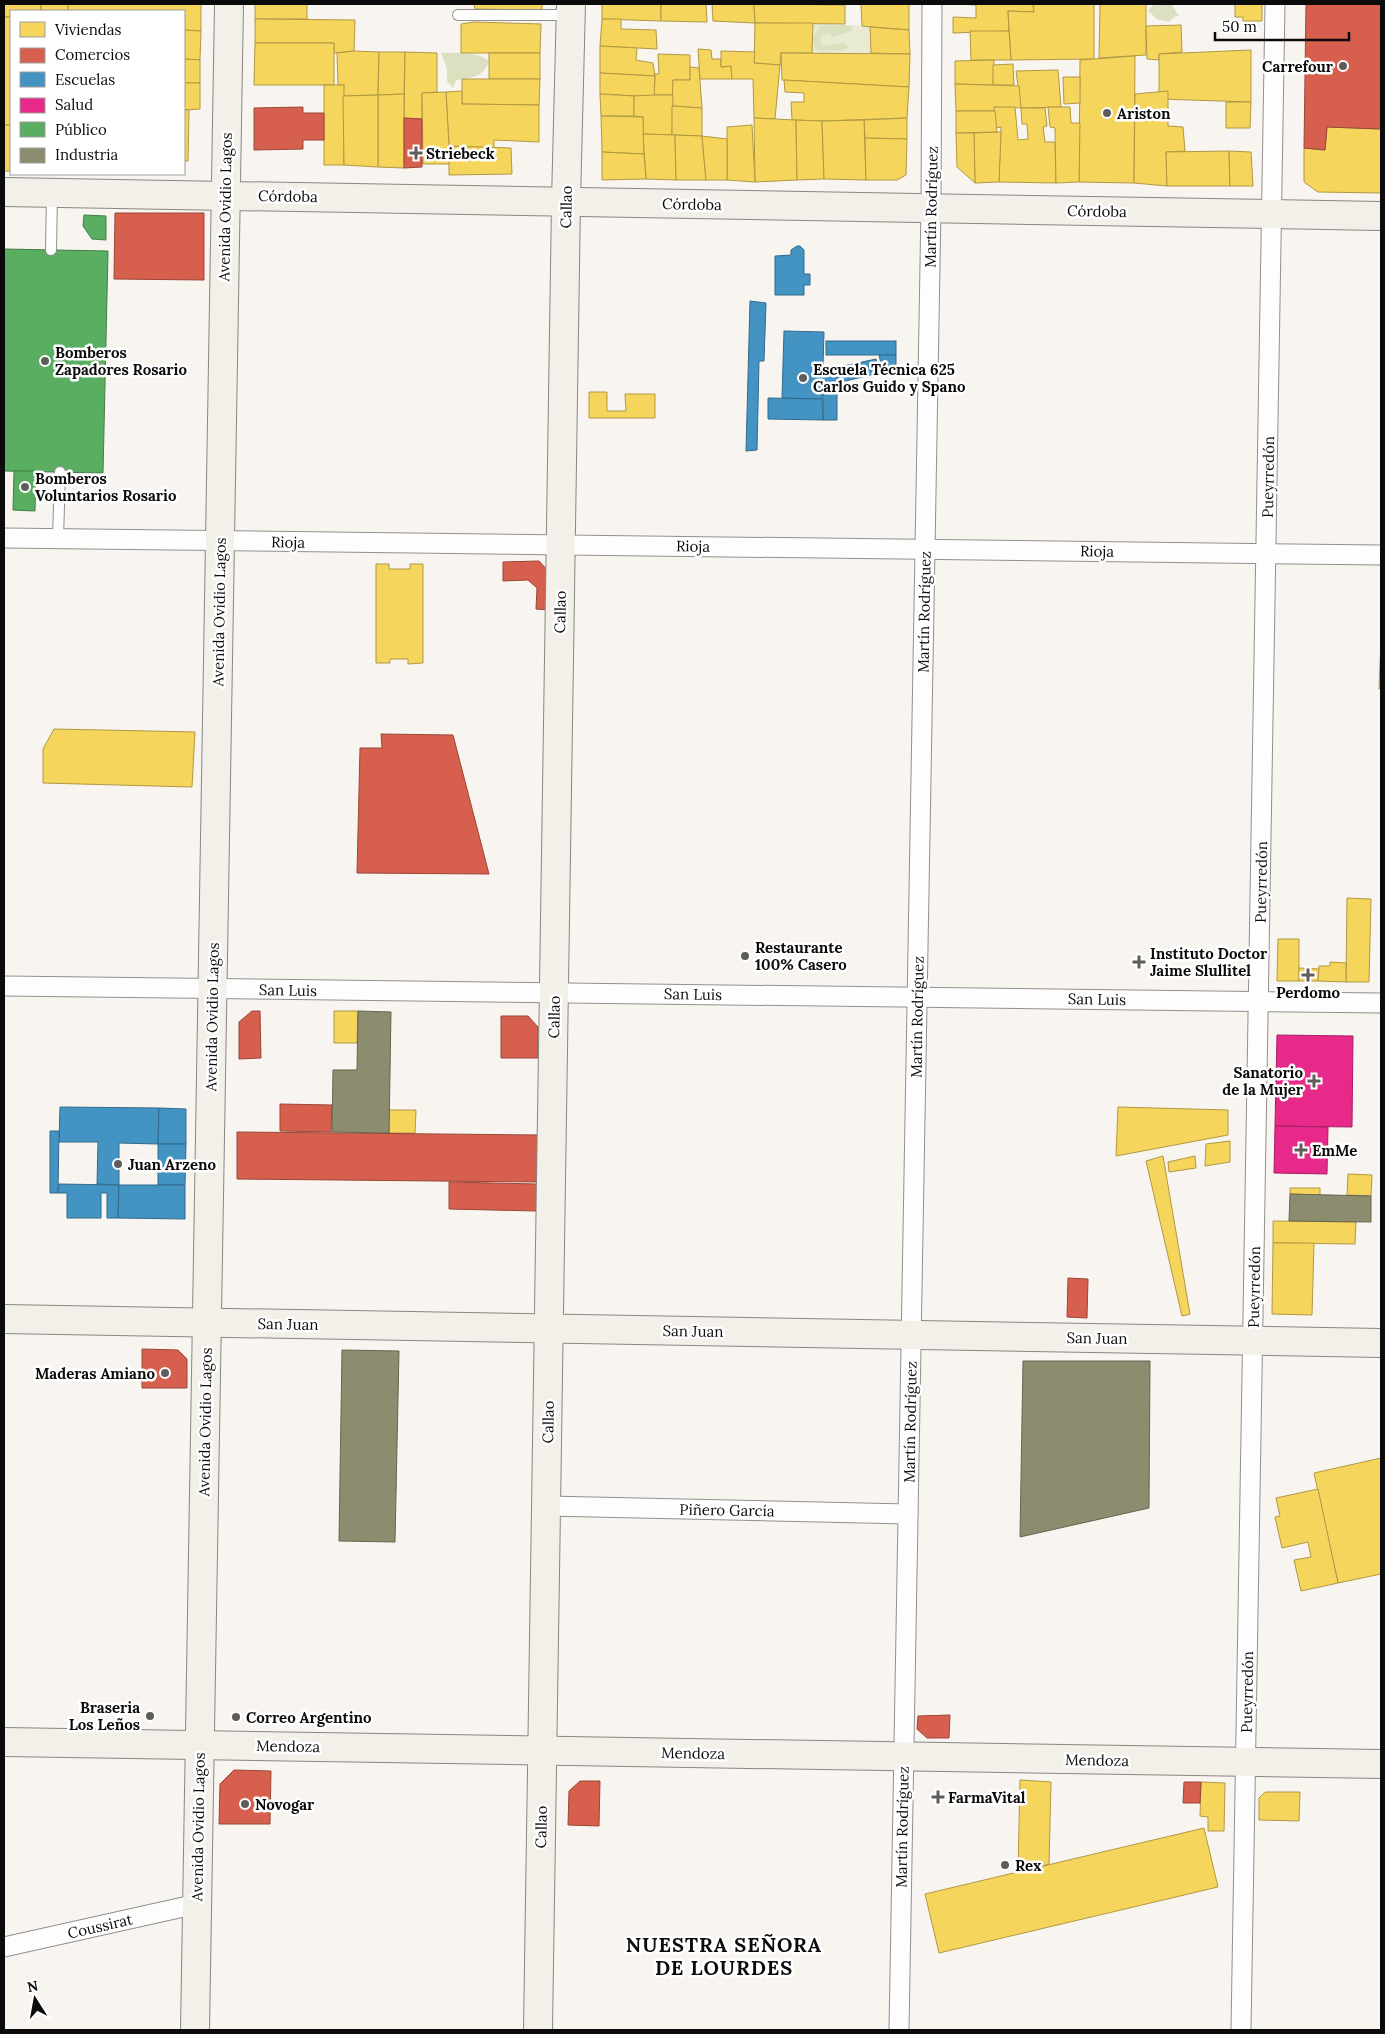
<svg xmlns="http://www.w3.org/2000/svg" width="1385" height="2034" font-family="Lora,serif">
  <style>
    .green { fill: #e8ead2 }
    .forest { fill: #dbe0c1 }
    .homes { fill: #f6d55c; stroke: #b09844 }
    .shops { fill: #d6604d; stroke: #994639 }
    .schools { fill: #4393c3; stroke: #326a8c }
    .health { fill: #e7298a; stroke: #a52064 }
    .public { fill: #5aae61; stroke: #427d47 }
    .industry { fill: #8c8c6e; stroke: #656550 }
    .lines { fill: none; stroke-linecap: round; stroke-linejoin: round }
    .service-casing { stroke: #92908e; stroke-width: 12 }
    .minor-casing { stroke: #92908e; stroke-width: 21 }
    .secondary-casing { stroke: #888784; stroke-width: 30 }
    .service { stroke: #fefdfd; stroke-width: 10 }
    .minor { stroke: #fefdfd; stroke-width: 19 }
    .secondary { stroke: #f3efe9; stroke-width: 28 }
    .poi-dot { fill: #5e5d5b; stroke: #fff; stroke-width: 2 }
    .labels { text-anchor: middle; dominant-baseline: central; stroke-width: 5; stroke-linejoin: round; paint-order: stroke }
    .poi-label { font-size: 15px; font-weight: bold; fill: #0b0b0b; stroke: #fff; text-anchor: start }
    .street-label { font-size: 15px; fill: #0b0b0b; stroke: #fff }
    .district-label { font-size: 20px; font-weight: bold; letter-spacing: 1px; fill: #0b0b0b; stroke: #fff }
  </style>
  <rect width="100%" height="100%" fill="#f8f4ef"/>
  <!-- green -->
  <polygon class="green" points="813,23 869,26 871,53 812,53"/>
  <!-- forest -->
  <g class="forest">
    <polygon points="1154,4 1171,4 1179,16 1174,17 1169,22 1157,19 1148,11"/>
    <polygon points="847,25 853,27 852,31 833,37 828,33 821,37 820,43 825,46 839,43 845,43 848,47 844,50 820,51 815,48 813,38 820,26"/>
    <path d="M441 53C457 53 475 51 489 61 484 77 471 78 456 80L453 88 447 81V69Z"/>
  </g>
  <!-- homes -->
  <g class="homes">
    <polygon points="4,4 41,4 41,11 11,11 11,17 4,17"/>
    <rect x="41" y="4" width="27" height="7"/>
    <polygon points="68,4 201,4 201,31 184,30 184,11 68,11"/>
    <rect x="255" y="4" width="52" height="15"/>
    <polygon points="474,4 542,4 542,10 475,9"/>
    <polygon points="602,4 661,4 661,21 602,19"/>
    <polygon points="661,4 706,4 707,22 661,21"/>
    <polygon points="712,4 754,4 755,23 713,21"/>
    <polygon points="754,4 845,5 845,24 755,23"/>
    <polygon points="861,4 909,4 909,30 862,26"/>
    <polygon points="954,4 1033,4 1034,12 1008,11 1009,31 953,33 953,17 976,18 976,5"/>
    <polygon points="1033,4 1094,4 1094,59 1011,60 1008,11 1034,12"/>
    <polygon points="1100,4 1146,4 1146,55 1099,58"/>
    <polygon points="1235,4 1262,4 1262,21 1243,21 1243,17 1235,17"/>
    <rect x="4" y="17" width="7" height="108"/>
    <polygon points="255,19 355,20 354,51 334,53 334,43 255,43"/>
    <polygon points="602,19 621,19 621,29 656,30 657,49 600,46"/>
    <polygon points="474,22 541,24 540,53 461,53 461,24"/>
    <polygon points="755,23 813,23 812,53 781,53 780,65 754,63"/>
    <polygon points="1181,25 1182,52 1159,54 1159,60 1147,59 1146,26"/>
    <polygon points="870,27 909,30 910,54 871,53"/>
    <polygon points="184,30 201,31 200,60 184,59"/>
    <polygon points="970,31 1009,31 1011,60 971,60"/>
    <polygon points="255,43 334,43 334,85 254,85"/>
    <polygon points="600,46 637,48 636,60 653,63 655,76 600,73"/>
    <polygon points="698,49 711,50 712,59 721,59 721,67 731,66 732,79 700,79"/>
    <polygon points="1251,50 1251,102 1159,99 1159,54"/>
    <polygon points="354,51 379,52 378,95 343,96 344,85 338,85 337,53"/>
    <polygon points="721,51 755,52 754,63 780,65 775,119 754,118 753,79 732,79 731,66 721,67"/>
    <polygon points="379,52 405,52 404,94 378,95"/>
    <polygon points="405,52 437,53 437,92 422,93 422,119 404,118"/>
    <rect x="489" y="53" width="51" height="26"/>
    <polygon points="781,53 910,54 909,87 782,80"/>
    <polygon points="658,54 690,55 690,80 673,80 673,95 654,95 655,74 659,74"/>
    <polygon points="1135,56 1134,183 1079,182 1080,60"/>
    <polygon points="184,59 200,60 200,83 184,83"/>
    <polygon points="994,60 993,85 955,84 955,61"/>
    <polygon points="1013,64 1014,85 993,85 993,65"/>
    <polygon points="690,67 699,68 702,108 672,106 673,80 690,80"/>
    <polygon points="1058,70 1061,107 1021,108 1016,71"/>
    <polygon points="600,73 655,76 654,97 600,94"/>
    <polygon points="1063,77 1080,77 1080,103 1064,104"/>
    <polygon points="462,79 540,79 539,105 462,104"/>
    <polygon points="784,80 909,87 907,118 822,121 792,120 791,102 804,102 804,93 785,92"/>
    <polygon points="184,83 200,83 200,109 184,110"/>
    <polygon points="955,84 1019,86 1021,108 994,107 995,111 956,111"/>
    <rect x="324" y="85" width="20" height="80"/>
    <polygon points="462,91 462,104 539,105 539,142 494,140 494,148 449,146 446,92"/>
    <polygon points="1168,91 1168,126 1183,127 1185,151 1166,152 1167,186 1134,183 1135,94"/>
    <polygon points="446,92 450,164 423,164 422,93"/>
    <polygon points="404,94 404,168 378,167 378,95"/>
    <polygon points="600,94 634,96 634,116 601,116"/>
    <polygon points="378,95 378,167 344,165 343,96"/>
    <polygon points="654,95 673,95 672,135 643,134 643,117 634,116 634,96"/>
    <polygon points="1226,102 1251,102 1250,128 1226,128"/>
    <polygon points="672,106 702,108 702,136 672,135"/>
    <polygon points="994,107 1015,107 1018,140 1028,139 1027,124 1022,124 1021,108 1045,108 1047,126 1043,127 1045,142 1055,142 1056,183 999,182 1001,127 996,128"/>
    <polygon points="1048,107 1070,107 1071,123 1080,123 1079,182 1056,183 1055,128 1050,127"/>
    <polygon points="184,110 189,110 188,161 184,161"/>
    <polygon points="956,111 995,111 997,132 956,133"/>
    <polygon points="601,116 643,117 644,154 602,152"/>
    <polygon points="754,118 796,120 797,180 755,182"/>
    <polygon points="907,118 907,139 865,138 864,120"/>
    <polygon points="796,120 822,121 824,179 797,180"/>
    <polygon points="864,120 866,180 824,179 822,121"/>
    <rect x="4" y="125" width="7" height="46"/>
    <polygon points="752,125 755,182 727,180 727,127"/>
    <polygon points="1327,127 1381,129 1381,193 1318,192 1304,182 1304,148 1325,150"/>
    <polygon points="1001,132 999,182 975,183 974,133"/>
    <polygon points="956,133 974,133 975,183 957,167"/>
    <polygon points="643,134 675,135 676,180 646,179"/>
    <polygon points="675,135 702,136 706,180 676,180"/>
    <polygon points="702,136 727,139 727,180 706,180"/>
    <polygon points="865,138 907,139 906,175 897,180 866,180"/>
    <polygon points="449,146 511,148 512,174 449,175"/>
    <polygon points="1229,151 1230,186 1167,186 1166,152"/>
    <polygon points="1229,151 1251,152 1253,186 1230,186"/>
    <polygon points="602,152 644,154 646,179 602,180"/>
    <polygon points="589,392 607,392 607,411 626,411 625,394 655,394 655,418 589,418"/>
    <polygon points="376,564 389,564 389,569 410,569 410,564 423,564 423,663 408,664 408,659 390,659 390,663 376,663"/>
    <polygon points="1381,640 1381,689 1379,689"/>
    <polygon points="54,729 195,732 192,787 43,783 43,749"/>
    <polygon points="1347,898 1371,899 1369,982 1346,982"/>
    <polygon points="1278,939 1299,939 1299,981 1277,981"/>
    <polygon points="1330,962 1346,963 1346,982 1318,981 1319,966 1330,966"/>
    <polygon points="1299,968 1319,969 1318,981 1299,981"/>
    <polygon points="334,1011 358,1011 357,1043 334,1043"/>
    <polygon points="1118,1107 1228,1110 1228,1135 1116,1156"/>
    <polygon points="389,1110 416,1110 415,1133 389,1133"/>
    <polygon points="1230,1141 1230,1162 1205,1166 1206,1144"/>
    <polygon points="1163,1156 1190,1314 1182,1316 1146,1161"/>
    <polygon points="1195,1156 1196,1168 1169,1172 1168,1162"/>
    <polygon points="1348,1174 1372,1175 1371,1196 1347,1195"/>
    <polygon points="1290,1188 1320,1188 1320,1195 1290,1194"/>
    <polygon points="1273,1221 1356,1222 1355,1244 1273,1243"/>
    <polygon points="1273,1243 1314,1243 1312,1315 1272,1314"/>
    <polygon points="1381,1458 1381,1574 1338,1583 1314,1473"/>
    <polygon points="1318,1489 1338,1583 1301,1591 1294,1560 1311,1557 1308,1542 1282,1548 1275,1517 1280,1516 1276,1498"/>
    <polygon points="1020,1780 1051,1782 1049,1864 1018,1872"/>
    <polygon points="1201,1782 1225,1783 1224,1831 1208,1831 1208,1817 1200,1816"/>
    <polygon points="1265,1792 1300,1792 1299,1821 1259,1820 1259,1798"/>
    <polygon points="1204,1828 1218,1887 939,1953 925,1894"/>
  </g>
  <!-- shops -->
  <g class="shops">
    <polygon points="1306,4 1381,4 1381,129 1327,127 1325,150 1304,148"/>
    <polygon points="303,107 303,113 324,113 324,140 303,140 303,149 254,150 254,108"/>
    <polygon points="404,118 422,119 422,167 404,168"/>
    <polygon points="115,213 204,213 204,280 114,279"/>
    <polygon points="539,561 552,575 550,610 536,609 537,588 528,580 503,581 503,562"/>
    <polygon points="381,734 453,735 489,874 357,873 360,748 382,748"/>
    <polygon points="252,1011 260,1011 261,1058 239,1059 239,1022"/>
    <polygon points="501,1016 528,1016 538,1027 538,1058 501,1058"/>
    <polygon points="280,1104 332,1105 331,1132 280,1131"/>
    <polygon points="237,1132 538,1135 537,1182 237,1179"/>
    <polygon points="449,1182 537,1184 536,1211 449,1209"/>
    <polygon points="1068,1278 1088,1279 1087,1318 1067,1317"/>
    <polygon points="142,1349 178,1350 187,1359 187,1388 142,1388"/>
    <polygon points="950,1715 949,1738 927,1738 917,1729 918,1716"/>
    <polygon points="234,1770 271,1771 270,1824 219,1824 220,1784"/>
    <polygon points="580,1781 600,1781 599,1826 568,1825 569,1791"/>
    <polygon points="1184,1782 1201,1782 1200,1803 1183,1803"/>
  </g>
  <!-- schools -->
  <g class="schools">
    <polygon points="797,246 800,246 804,250 804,274 810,274 810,285 804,285 804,295 775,295 775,256 791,255 791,250"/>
    <polygon points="750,301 766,303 764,361 759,361 757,450 746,451"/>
    <polygon points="784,331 824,332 822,399 782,398"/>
    <rect x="826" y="341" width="70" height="14"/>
    <polygon points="879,355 896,355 896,368 883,372"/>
    <polygon points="876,359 879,373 837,383 834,368"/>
    <polygon points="834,368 837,383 837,420 823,420 823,371"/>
    <polygon points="768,398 822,399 823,420 768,419"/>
    <polygon points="60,1107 159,1108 158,1144 119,1143 119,1185 97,1184 98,1142 59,1142"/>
    <polygon points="159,1108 186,1109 186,1144 158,1144"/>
    <polygon points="50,1131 59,1131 58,1193 50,1193"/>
    <polygon points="158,1144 186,1144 185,1185 158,1185"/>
    <polygon points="59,1184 119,1185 118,1218 107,1218 107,1193 101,1193 101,1218 67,1218 67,1193 58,1193"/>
    <polygon points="119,1185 185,1185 185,1219 118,1218"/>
  </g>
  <!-- health -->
  <g class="health">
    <polygon points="1277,1035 1353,1036 1352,1127 1275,1126"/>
    <polygon points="1275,1126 1328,1127 1327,1174 1274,1173"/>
  </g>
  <!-- public -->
  <g class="public">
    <polygon points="84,215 106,216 106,240 92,239 83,226"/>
    <polygon points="4,249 108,251 103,473 4,471"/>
    <polygon points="14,471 36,471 35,511 13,510"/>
  </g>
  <!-- industry -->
  <g class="industry">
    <polygon points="358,1011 391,1012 389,1133 332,1132 333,1070 357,1070"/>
    <polygon points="1290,1194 1371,1196 1371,1222 1289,1221"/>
    <polygon points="342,1350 399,1351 395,1542 339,1541"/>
    <polygon points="1023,1361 1150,1361 1149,1508 1020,1537"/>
  </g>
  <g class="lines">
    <!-- service casing -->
    <g class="service-casing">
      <g id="service">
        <polyline points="458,15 569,15"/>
        <polyline points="51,250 52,194"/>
        <polyline points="58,539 60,472"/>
      </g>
    </g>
    <!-- minor casing -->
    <g class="minor-casing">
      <g id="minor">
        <polyline points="4,538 1381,555"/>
        <polyline points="4,986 1381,1003"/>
        <polyline points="547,1506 908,1514"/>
        <polyline points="4,1947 197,1904"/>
        <polyline points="899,2030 931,208 932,4"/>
        <polyline points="1241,2030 1275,4"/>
      </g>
    </g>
    <!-- secondary casing -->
    <g class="secondary-casing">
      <g id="secondary">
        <polyline points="4,192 1381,216"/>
        <polyline points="4,1319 1381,1343"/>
        <polyline points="4,1742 1381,1764"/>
        <polyline points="195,2030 229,4"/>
        <polyline points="538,2030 566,201 571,4"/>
      </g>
    </g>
    <!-- service -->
    <use href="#service" class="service"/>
    <!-- minor -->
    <use href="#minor" class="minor"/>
    <!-- secondary -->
    <use href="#secondary" class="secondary"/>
  </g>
  <!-- markers -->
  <g class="poi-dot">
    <circle cx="1343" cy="66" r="5"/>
    <circle cx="1107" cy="113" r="5"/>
    <path d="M413.5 145.5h5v5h5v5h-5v5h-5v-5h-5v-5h5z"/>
    <circle cx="45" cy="361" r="5"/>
    <circle cx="803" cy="378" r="5"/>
    <circle cx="25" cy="487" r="5"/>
    <circle cx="745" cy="956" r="5"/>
    <path d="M1136.5 954.5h5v5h5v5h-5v5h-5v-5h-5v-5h5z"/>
    <path d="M1305.5 967.5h5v5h5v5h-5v5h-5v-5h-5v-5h5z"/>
    <path d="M1311.5 1073.5h5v5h5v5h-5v5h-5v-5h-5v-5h5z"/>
    <path d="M1298.5 1142.5h5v5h5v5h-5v5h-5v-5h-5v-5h5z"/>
    <circle cx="118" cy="1164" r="5"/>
    <circle cx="165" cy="1373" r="5"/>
    <circle cx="150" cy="1716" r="5"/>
    <circle cx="236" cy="1717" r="5"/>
    <path d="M935.5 1789.5h5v5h5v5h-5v5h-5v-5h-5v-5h5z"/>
    <circle cx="245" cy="1804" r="5"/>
    <circle cx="1005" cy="1865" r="5"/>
  </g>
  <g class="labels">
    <!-- poi labels -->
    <g class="poi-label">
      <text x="1333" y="66" text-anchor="end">Carrefour</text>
      <text x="1117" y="113">Ariston</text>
      <text x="426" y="153">Striebeck</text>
      <text x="55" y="352">Bomberos<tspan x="55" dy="17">Zapadores Rosario</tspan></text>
      <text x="813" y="369">Escuela Técnica 625<tspan x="813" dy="17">Carlos Guido y Spano</tspan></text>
      <text x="35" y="478">Bomberos<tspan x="35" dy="17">Voluntarios Rosario</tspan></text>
      <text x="755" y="947">Restaurante<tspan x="755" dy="17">100% Casero</tspan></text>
      <text x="1150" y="953">Instituto Doctor<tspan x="1150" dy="17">Jaime Slullitel</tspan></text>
      <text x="1308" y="992" text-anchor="middle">Perdomo</text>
      <text x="1303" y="1072" text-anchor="end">Sanatorio<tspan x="1303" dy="17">de la Mujer</tspan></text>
      <text x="1312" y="1150">EmMe</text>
      <text x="128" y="1164">Juan Arzeno</text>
      <text x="155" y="1373" text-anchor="end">Maderas Amiano</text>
      <text x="140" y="1707" text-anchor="end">Braseria<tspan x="140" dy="17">Los Leños</tspan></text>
      <text x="246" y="1717">Correo Argentino</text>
      <text x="948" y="1797">FarmaVital</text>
      <text x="255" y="1804">Novogar</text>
      <text x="1015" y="1865">Rex</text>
    </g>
    <!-- street labels -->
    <g class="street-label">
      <text transform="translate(288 196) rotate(1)">Córdoba</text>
      <text transform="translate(692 204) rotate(1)">Córdoba</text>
      <text transform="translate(225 207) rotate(-89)">Avenida Ovidio Lagos</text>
      <text transform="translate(566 207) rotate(-89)">Callao</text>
      <text transform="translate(931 207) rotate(-89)">Martín Rodríguez</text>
      <text transform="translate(1097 211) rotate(1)">Córdoba</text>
      <text transform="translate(1268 477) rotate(-89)">Pueyrredón</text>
      <text transform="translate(288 542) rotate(1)">Rioja</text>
      <text transform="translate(693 546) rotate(1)">Rioja</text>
      <text transform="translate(1097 551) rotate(1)">Rioja</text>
      <text transform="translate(219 612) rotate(-89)">Avenida Ovidio Lagos</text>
      <text transform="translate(560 612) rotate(-89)">Callao</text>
      <text transform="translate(924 612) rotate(-89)">Martín Rodríguez</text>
      <text transform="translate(1261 882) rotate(-89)">Pueyrredón</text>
      <text transform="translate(288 990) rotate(1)">San Luis</text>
      <text transform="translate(693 994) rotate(1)">San Luis</text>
      <text transform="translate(1097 999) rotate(1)">San Luis</text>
      <text transform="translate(212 1017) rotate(-89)">Avenida Ovidio Lagos</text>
      <text transform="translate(554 1017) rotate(-89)">Callao</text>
      <text transform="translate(917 1017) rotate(-89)">Martín Rodríguez</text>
      <text transform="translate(1254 1287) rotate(-89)">Pueyrredón</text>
      <text transform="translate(288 1324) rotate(1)">San Juan</text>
      <text transform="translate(693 1331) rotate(1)">San Juan</text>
      <text transform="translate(1097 1338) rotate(1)">San Juan</text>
      <text transform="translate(205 1422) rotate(-89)">Avenida Ovidio Lagos</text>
      <text transform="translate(548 1422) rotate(-89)">Callao</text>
      <text transform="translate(910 1422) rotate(-89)">Martín Rodríguez</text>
      <text transform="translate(727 1510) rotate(1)">Piñero García</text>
      <text transform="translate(1247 1692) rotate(-89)">Pueyrredón</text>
      <text transform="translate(288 1746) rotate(1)">Mendoza</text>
      <text transform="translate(693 1753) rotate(1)">Mendoza</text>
      <text transform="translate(1097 1760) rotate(1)">Mendoza</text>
      <text transform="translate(198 1827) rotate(-89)">Avenida Ovidio Lagos</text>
      <text transform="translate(541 1827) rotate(-89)">Callao</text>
      <text transform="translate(902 1827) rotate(-89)">Martín Rodríguez</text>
      <text transform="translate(100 1926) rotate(-13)">Coussirat</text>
    </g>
    <!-- district labels -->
    <g class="district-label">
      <text x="724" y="1944">NUESTRA SEÑORA<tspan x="724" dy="23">DE LOURDES</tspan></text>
    </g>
  </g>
  <!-- border -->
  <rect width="1385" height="2034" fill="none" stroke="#0b0b0b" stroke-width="10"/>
  <!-- legend -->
  <rect x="10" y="10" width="175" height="165" fill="#ffffff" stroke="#9d9d9d"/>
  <rect x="20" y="22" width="25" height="15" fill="#f6d55c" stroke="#9d9d9d"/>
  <text x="55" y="35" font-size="15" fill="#0b0b0b">Viviendas</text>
  <rect x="20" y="48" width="25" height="15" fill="#d6604d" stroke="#9d9d9d"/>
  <text x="55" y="60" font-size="15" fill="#0b0b0b">Comercios</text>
  <rect x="20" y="72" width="25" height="15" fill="#4393c3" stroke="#9d9d9d"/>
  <text x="55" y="85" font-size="15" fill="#0b0b0b">Escuelas</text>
  <rect x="20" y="98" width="25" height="15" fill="#e7298a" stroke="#9d9d9d"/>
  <text x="55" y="110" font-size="15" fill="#0b0b0b">Salud</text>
  <rect x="20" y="122" width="25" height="15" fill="#5aae61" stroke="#9d9d9d"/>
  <text x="55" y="135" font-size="15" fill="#0b0b0b">Público</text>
  <rect x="20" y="148" width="25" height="15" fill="#8c8c6e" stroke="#9d9d9d"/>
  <text x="55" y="160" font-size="15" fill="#0b0b0b">Industria</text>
  <!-- north arrow -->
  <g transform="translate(35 1999) rotate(349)" stroke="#ffffff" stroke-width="4" paint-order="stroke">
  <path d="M0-4L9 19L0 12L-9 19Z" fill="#0b0b0b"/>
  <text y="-8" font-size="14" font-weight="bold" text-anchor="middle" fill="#0b0b0b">N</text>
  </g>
  <!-- scale -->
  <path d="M1215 32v8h134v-8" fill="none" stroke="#0b0b0b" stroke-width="2.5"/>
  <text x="1222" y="32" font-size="15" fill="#0b0b0b" stroke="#ffffff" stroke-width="4" paint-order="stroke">50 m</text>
</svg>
